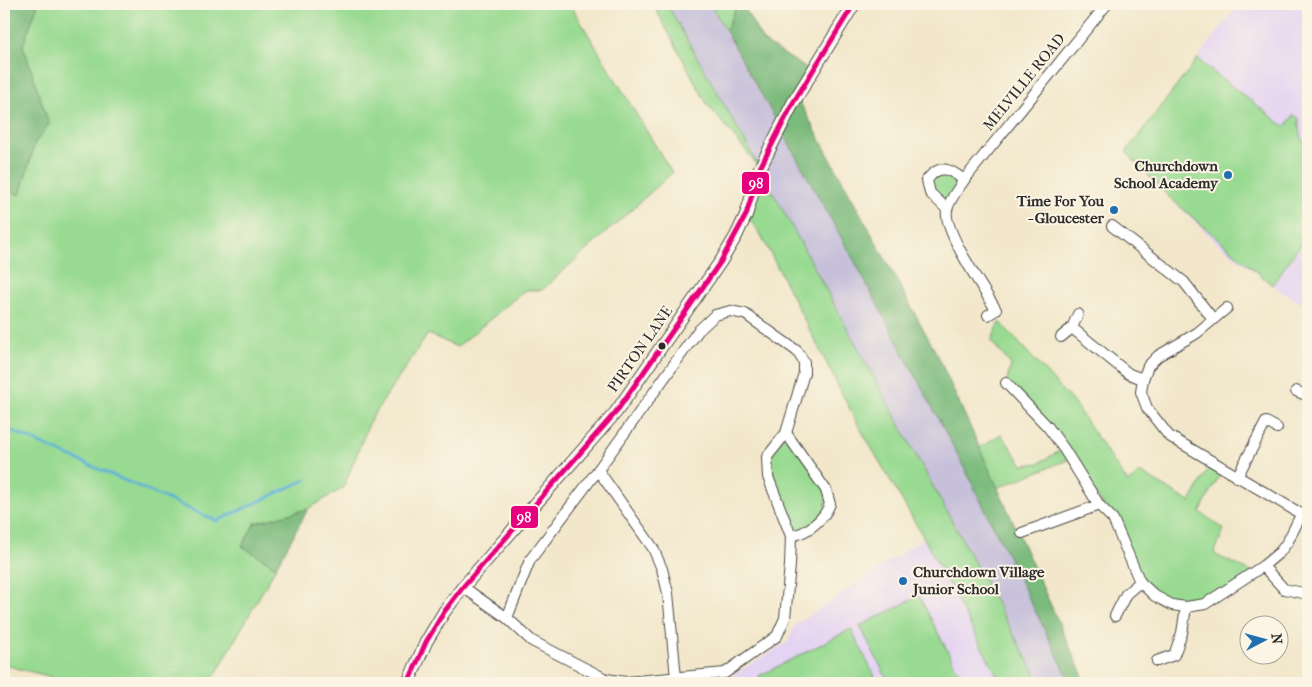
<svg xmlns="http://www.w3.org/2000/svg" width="1312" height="687" font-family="'IM FELL French Canon',serif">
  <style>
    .built { fill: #e4d3f2 }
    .industrial { fill: #c6c0da }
    .green { fill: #98da91; stroke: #62825e }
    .forest { fill: #7aba7b; stroke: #527253 }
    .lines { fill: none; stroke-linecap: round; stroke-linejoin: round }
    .stream { stroke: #5cb0d7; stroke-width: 3 }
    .minor-casing { stroke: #494743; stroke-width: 12 }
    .tertiary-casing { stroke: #494743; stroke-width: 14 }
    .minor { stroke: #fff; stroke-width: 10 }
    .tertiary { stroke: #fff; stroke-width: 12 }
    .bus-1-casing { stroke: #fcf5e5; stroke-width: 9 }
    .bus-1 { stroke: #e5007d; stroke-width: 5 }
    .poi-dot { fill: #1f6fb2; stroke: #fcf5e5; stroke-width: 2 }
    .bus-dot { fill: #2b2b2b; stroke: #fcf5e5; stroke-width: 2 }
    .labels { text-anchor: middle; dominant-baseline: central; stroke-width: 4; stroke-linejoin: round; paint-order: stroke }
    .street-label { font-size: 15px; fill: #2b2b2b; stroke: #fcf5e5 }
    .poi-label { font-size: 15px; font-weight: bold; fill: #2b2b2b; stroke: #fcf5e5; text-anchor: end }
    .line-badge { stroke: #fcf5e5; stroke-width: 2 }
    .badge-label { font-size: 14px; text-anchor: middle; font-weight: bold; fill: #fff }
  </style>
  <rect width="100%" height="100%" fill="#fcf5e5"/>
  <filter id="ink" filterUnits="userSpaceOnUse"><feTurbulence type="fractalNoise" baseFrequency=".02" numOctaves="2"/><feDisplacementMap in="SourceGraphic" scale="10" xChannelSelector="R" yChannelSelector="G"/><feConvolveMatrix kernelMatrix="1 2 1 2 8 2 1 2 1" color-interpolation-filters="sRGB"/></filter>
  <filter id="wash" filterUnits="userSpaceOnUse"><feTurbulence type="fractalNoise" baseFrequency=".0096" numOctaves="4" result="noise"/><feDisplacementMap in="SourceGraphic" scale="20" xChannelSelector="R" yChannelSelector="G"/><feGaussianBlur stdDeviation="1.12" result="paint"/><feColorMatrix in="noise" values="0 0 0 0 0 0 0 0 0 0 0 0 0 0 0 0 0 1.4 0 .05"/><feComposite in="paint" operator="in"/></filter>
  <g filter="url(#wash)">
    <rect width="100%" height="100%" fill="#f2e7cb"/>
    <!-- built -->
    <g class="built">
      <polygon points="1239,4 1308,4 1308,307 1282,292 1216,242 1169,197 1126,152"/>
      <polygon points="924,538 1001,683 727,683 733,675 788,642 795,625"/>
    </g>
    <!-- industrial -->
    <polygon class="industrial" points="667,4 710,4 856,264 963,465 1071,683 1040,683 760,168"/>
    <!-- green -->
    <g class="green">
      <polygon points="38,4 570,4 672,173 542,290 525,290 457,347 428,334 371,419 343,488 308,509 255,523 242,546 276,567 211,683 60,683 52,677 4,665 4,189 20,195 35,143 49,124 23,45"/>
      <polygon points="653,4 667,4 760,168 1040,683 1001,683 924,538 857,423 761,235 746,215 760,168 707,104"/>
      <polygon points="710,4 737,4 726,31"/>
      <path d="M1198 58 1203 64 1285 127 1294 115 1299 118C1298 129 1300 139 1308 146V234L1272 285 1169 197 1126 152Z"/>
      <polygon points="943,169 964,180 947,209 930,193 933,172"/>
      <polygon points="1000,322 1073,402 1128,483 1140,472 1190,502 1212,462 1223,469 1200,512 1224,529 1214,554 1253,573 1214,599 1172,605 1140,582 1113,519 1070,459 997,488 979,448 1001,434 1023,465 1039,463 1063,449 1006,383 1011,365 991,341"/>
      <polygon points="786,433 826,490 826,515 791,536 767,457"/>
      <polygon points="919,596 964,683 889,683 860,626"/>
      <polygon points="851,629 878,683 762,683 759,676"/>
    </g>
    <!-- forest -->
    <g class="forest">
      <polygon points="4,4 38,4 23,45 49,124 35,143 20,195 4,189"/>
      <polygon points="737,4 742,4 763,41 812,72 797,97 938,356 1086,683 1071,683 963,465 856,264 726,31"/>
      <polygon points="308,509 276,567 242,546 255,523"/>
    </g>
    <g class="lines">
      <!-- stream -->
      <polyline class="stream" points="12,431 217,521 305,480"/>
    </g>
  </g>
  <g filter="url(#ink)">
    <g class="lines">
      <!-- minor casing -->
      <g class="minor-casing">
        <g id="minor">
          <path d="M947 209 930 193 927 180C939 163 950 169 964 180"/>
          <polyline points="1112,226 1184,282 1213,319"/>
          <polyline points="1227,308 1197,333 1158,356 1148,366 1143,379 1141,392 1147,408 1169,436 1308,518"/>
          <polyline points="1078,314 1072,328 1129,374 1143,379"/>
          <path d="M988 315 996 310C984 289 943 231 947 210 949 200 959 188 964 180L1107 4"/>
          <polyline points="1061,337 1072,328"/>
          <polyline points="1006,383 1048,427 1064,449 1099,505 1113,519 1140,582 1155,596 1172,605 1186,607 1205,604 1263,566 1280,552 1288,541 1301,515"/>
          <polyline points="1296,391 1308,396"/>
          <path d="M786 433 826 490 830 504C824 519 808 533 791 536"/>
          <polyline points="598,470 653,548 662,569 668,593 676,678"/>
          <polyline points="1237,477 1266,422 1277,428"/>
          <polyline points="1022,533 1099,505"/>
          <polyline points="1263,566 1284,589 1308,594"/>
          <polyline points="463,587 507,618 532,641 606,679 626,682 725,673 777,636 785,618 790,565 791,536 768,477 767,457 786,433 804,373 804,362 797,351 745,314 730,311 715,315 698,331 598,470 530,560 507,618"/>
          <polyline points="1115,616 1126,594 1140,582"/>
          <polyline points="1157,661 1174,655 1182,633 1186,607"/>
        </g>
      </g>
      <!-- tertiary casing -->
      <g class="tertiary-casing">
        <polyline id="tertiary" points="408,683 426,642 444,612 463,587 616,412 721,261 736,236 746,215 760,168 793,103 854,4"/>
      </g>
      <!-- minor -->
      <use href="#minor" class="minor"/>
      <!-- tertiary -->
      <use href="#tertiary" class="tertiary"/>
      <!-- bus-1 casing -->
      <g class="bus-1-casing">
        <polyline id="bus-1" points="408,683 426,642 444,612 463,587 616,412 721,261 746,215 760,168 793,103 854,4"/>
      </g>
      <!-- bus-1 -->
      <use href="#bus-1" class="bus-1"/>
    </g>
  </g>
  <!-- markers -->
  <g class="poi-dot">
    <circle cx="1228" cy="175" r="5"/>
    <circle cx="1114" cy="210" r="5"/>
    <circle cx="903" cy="581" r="5"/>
  </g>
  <circle class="bus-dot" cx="662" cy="346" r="4.5"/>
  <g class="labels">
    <!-- street labels -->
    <g class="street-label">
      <text transform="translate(1024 82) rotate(-51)">MELVILLE ROAD</text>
      <text transform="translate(640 349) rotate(-55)">PIRTON LANE</text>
    </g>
    <!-- poi labels -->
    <g class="poi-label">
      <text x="1218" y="166">Churchdown<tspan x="1218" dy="17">School Academy</tspan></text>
      <text x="1104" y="201">Time For You<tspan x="1104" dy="17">- Gloucester</tspan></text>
      <text x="913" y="572" text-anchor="start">Churchdown Village<tspan x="913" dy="17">Junior School</tspan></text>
    </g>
  </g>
  <g class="line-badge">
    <rect x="741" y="171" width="29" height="24" rx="5" fill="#e5007d"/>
    <rect x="510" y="505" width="29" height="24" rx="5" fill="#e5007d"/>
  </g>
  <g class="badge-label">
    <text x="756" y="188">98</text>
    <text x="524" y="522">98</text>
  </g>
  <!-- margin -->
  <rect width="1312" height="687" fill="none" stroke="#fcf5e5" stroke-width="20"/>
  <!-- north arrow -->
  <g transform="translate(1264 640) rotate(84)"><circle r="24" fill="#fcf5e5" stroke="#a8a49b"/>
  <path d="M0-4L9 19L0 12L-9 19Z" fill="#1f6fb2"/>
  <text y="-8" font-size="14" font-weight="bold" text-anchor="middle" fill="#2b2b2b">N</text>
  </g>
</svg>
